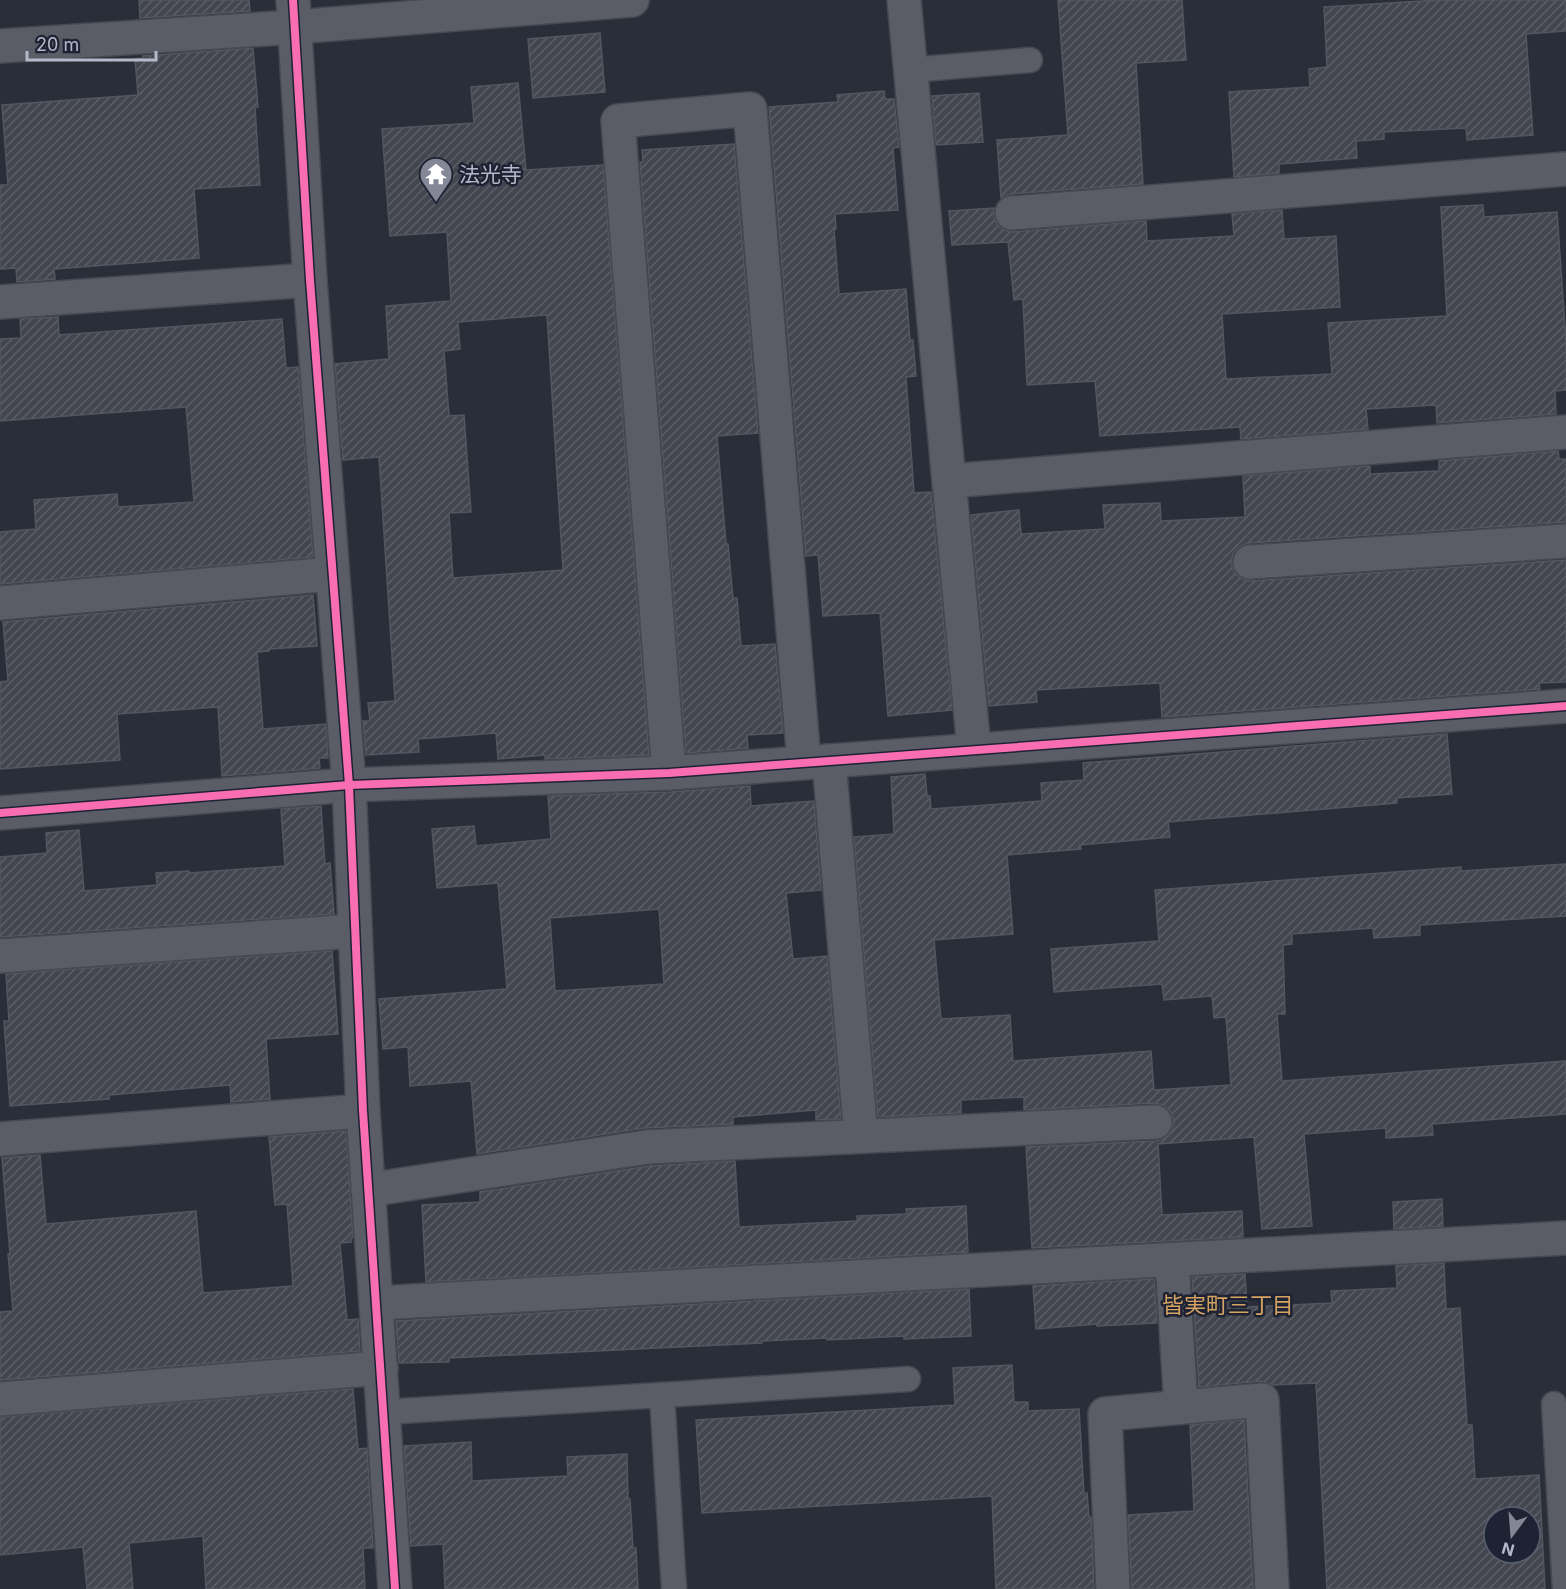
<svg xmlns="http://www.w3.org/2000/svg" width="1566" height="1589" font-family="Inter,'Noto Sans JP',sans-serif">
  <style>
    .building { fill: url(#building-hatch); stroke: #52565f; stroke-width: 1.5; fill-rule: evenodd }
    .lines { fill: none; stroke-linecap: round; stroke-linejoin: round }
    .service-casing { stroke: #464951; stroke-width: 27 }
    .minor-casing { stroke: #464951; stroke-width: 36 }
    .service { stroke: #5a5d66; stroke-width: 24 }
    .minor { stroke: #5a5d66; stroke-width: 33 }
    .cycleway-casing { stroke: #1d2333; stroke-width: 11 }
    .cycleway { stroke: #f96db3; stroke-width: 8 }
    .labels { text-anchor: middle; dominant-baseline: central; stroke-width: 5; stroke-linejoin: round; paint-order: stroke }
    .poi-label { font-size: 21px; fill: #b4b9c9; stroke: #1d2333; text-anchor: start }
    .neighbourhood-label { font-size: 22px; fill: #d6a362; stroke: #1d2333 }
  </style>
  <defs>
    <pattern id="building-hatch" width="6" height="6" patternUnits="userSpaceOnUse" patternTransform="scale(1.5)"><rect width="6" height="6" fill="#43464f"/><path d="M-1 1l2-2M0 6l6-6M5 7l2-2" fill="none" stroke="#5c5f67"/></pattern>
  </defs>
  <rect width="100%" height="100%" fill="#2a2e38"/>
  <!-- building -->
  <g class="building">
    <polygon points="139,0 249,0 250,11 140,18"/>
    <polygon points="1058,0 1182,0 1186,60 1136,63 1143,184 1011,194 1001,198 997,140 1068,135"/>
    <polygon points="1438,0 1566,0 1566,31 1526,34 1533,135 1467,140 1466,128 1384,132 1384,139 1356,141 1357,158 1279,164 1279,173 1234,177 1229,92 1310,87 1309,69 1327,67 1324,7"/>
    <polygon points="600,33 605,92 533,98 528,39"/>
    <polygon points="253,48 258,107 255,108 260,185 194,189 199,258 54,269 55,279 17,282 16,268 0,269 0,185 8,185 2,105 138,95 135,59 143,58 143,56"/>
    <path d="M518 83 526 170 603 165 649 755 545 759V755L498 759 496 733 418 739 419 752 366 755 363 721H370L368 703 395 701 379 457 343 460 335 364 389 359 386 306 451 301 447 232 390 236 382 129 474 123 471 87ZM547 315 563 570 453 578 449 513 471 512 464 415 449 416 444 351 460 349 458 322Z"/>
    <polygon points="884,91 885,99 894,99 899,147 893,148 898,210 835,214 836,229 834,230 839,294 906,289 910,340 913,340 916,376 906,377 914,493 931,492 952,710 888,716 880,613 823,616 818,555 806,556 769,107 838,102 837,95"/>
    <polygon points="979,93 983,142 936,145 932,96"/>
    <polygon points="734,144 758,433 717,436 726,544 728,544 733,598 737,598 741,646 775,644 783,733 747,735 748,748 686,753 640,162 643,162 642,150"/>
    <polygon points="1483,205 1484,217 1557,212 1566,341 1566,390 1555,391 1556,414 1437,423 1436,405 1366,409 1368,429 1241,439 1240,427 1100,436 1095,381 1027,385 1023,299 1014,300 1008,242 952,245 949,211 994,208 993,215 997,224 1005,230 1013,232 1146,221 1147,241 1234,236 1232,214 1282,210 1284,239 1336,236 1340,307 1222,314 1226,379 1332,374 1328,323 1447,316 1441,207"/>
    <polygon points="58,317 59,335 282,319 286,368 298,367 313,557 0,584 0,532 36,529 34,500 117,494 118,507 194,502 186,407 0,421 0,339 21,338 20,319"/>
    <polygon points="1558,451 1559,459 1566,459 1566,522 1249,543 1239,547 1233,553 1231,563 1235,573 1242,579 1251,581 1566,560 1566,682 1539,683 1540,689 1162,717 1160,683 1036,690 1037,702 989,706 971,515 1019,510 1021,534 1105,529 1103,505 1160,503 1161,521 1245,517 1243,476 1370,466 1370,474 1439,471 1439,461"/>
    <polygon points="313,595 317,646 269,649 269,651 257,652 263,729 326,724 328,758 319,758 320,768 222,776 218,707 117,714 120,760 0,769 0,682 8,681 3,622"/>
    <polygon points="1447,734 1452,794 1397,798 1397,803 1168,822 1170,837 1080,845 1081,849 1007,855 1013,934 934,940 941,1019 1010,1015 1013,1061 1151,1051 1154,1090 1231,1085 1226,1017 1214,1018 1212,996 1164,1000 1162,984 1054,992 1051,949 1159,941 1155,890 1461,867 1461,871 1566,864 1566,916 1420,925 1420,935 1374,938 1373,928 1292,934 1292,944 1283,945 1285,1014 1277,1014 1282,1081 1566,1061 1566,1114 1432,1124 1433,1135 1386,1138 1386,1128 1304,1134 1312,1226 1262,1229 1254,1137 1158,1144 1162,1215 1242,1211 1243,1237 1032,1248 1026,1147 1156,1141 1166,1137 1172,1130 1174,1120 1170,1111 1163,1105 1154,1103 1024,1110 1024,1097 961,1100 961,1113 878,1117 854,837 894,834 891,777 925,774 927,796 930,796 931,809 1042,801 1041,783 1084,780 1083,763"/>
    <path d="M750 786 751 806 814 801 821 890 786 893 793 959 827 956 841 1119 816 1120V1110L733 1117V1124L644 1128 477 1154 471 1081 410 1086 408 1047 383 1049 379 999 507 989 498 883 437 888 432 829 474 826 476 846 551 839 548 796 670 792ZM659 909 664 984 555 991 550 918Z"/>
    <polygon points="321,806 325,864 330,863 334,914 0,937 0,857 47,853 46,833 79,830 84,891 157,885 156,873 189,871 189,873 285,866 281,809"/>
    <polygon points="332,951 338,1034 266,1039 270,1099 231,1102 230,1085 109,1095 109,1099 10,1106 4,1021 9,1021 6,974"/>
    <polygon points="346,1131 353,1238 351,1238 351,1242 340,1243 347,1320 358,1319 360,1351 0,1380 0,1312 13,1311 8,1254 10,1254 2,1158 40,1155 46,1224 196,1211 203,1293 293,1286 287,1204 275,1205 269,1137"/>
    <polygon points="735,1161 739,1227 857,1221 857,1216 907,1214 906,1209 966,1206 968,1252 426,1282 422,1205 480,1202 480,1192 649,1166"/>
    <polygon points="1442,1199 1443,1226 1394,1229 1393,1202"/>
    <path d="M1444 1263 1446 1309 1460 1308 1467 1425H1472L1475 1479 1539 1475 1545 1589H1327L1316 1383 1272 1385 1260 1381 1199 1387 1192 1277 1245 1274 1247 1307 1332 1303 1331 1291 1397 1288 1396 1266ZM1494 1517H1530V1553H1494Z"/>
    <polygon points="1154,1279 1157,1323 1097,1326 1097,1324 1036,1329 1033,1286"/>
    <polygon points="969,1289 971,1336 904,1339 904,1336 827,1340 827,1338 762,1341 762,1343 449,1358 449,1362 399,1363 396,1321"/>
    <polygon points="1012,1365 1014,1402 1028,1402 1028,1411 1079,1409 1084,1494 1087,1493 1089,1517 1091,1517 1094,1589 996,1589 992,1496 702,1513 696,1420 955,1405 953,1368"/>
    <polygon points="353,1389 358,1449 367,1448 373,1548 363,1548 365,1589 206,1589 203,1536 129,1543 133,1589 87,1589 83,1547 0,1555 0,1417"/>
    <polygon points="1244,1420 1253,1589 1132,1589 1128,1515 1194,1511 1190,1425"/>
    <polygon points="471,1442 472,1481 568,1476 567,1457 627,1454 628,1499 630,1499 633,1548 636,1548 638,1589 445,1589 443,1544 411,1546 404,1446"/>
  </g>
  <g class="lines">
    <!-- service casing -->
    <g class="service-casing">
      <g id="service">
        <polyline points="910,70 1030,60"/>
        <polyline points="662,1395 908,1379"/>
        <polyline points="1554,1404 1565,1589"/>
        <polyline points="384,1412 662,1395 674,1589"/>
      </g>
    </g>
    <!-- minor casing -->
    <g class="minor-casing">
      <g id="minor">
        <polyline points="293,0 310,280 349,785 363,1111 395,1589"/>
        <polyline points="904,0 974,749"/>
        <polyline points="0,46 295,27 632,0"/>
        <polyline points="1012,213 1566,169"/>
        <polyline points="0,302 310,280"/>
        <polyline points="949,481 1566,432"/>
        <polyline points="1250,562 1566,541"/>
        <polyline points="0,603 332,574"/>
        <polyline points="829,761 861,1136"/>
        <polyline points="669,773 618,121 750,109 804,762"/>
        <polyline points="0,813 349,785 669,773 1566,706"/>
        <polyline points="0,956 355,931"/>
        <polyline points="0,1139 363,1111"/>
        <polyline points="368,1190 647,1147 1155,1122"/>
        <polyline points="1172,1260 1181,1407"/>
        <polyline points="377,1303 1566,1238"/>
        <polyline points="0,1399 381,1368"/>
        <polyline points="1113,1589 1105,1414 1262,1400 1272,1589"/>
      </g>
    </g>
    <!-- service -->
    <use href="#service" class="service"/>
    <!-- minor -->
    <use href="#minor" class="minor"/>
    <!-- cycleway casing -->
    <g class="cycleway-casing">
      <g id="cycleway">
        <polyline points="293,0 310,280 349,785 363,1111 395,1589"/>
        <polyline points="0,813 349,785 669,773 1566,706"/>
      </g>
    </g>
    <!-- cycleway -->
    <use href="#cycleway" class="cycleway"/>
  </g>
  <!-- icons -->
  <defs>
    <g id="temple-pin" transform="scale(1.725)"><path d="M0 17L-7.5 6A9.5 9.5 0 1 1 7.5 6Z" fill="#848896" stroke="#1d2333"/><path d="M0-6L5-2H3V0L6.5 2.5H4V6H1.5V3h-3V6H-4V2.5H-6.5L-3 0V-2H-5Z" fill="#fff"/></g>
  </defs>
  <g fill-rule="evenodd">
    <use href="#temple-pin" x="436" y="174"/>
  </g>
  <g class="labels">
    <!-- poi labels -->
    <g class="poi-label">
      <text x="459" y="174">法光寺</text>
    </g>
    <!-- neighbourhood labels -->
    <g class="neighbourhood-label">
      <text x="1228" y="1305">皆実町三丁目</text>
    </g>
  </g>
  <!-- north arrow -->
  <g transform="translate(1512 1535) rotate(196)"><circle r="28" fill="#1d2333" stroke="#595f6f" stroke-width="1.5"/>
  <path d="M0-4.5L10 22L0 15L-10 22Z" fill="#848896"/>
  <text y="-9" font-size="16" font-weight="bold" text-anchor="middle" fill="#b4b9c9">N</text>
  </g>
  <!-- scale -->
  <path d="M27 51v9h129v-9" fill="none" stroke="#b4b9c9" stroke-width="3"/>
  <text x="36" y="51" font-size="18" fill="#b4b9c9" stroke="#1d2333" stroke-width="4.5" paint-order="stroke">20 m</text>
</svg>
